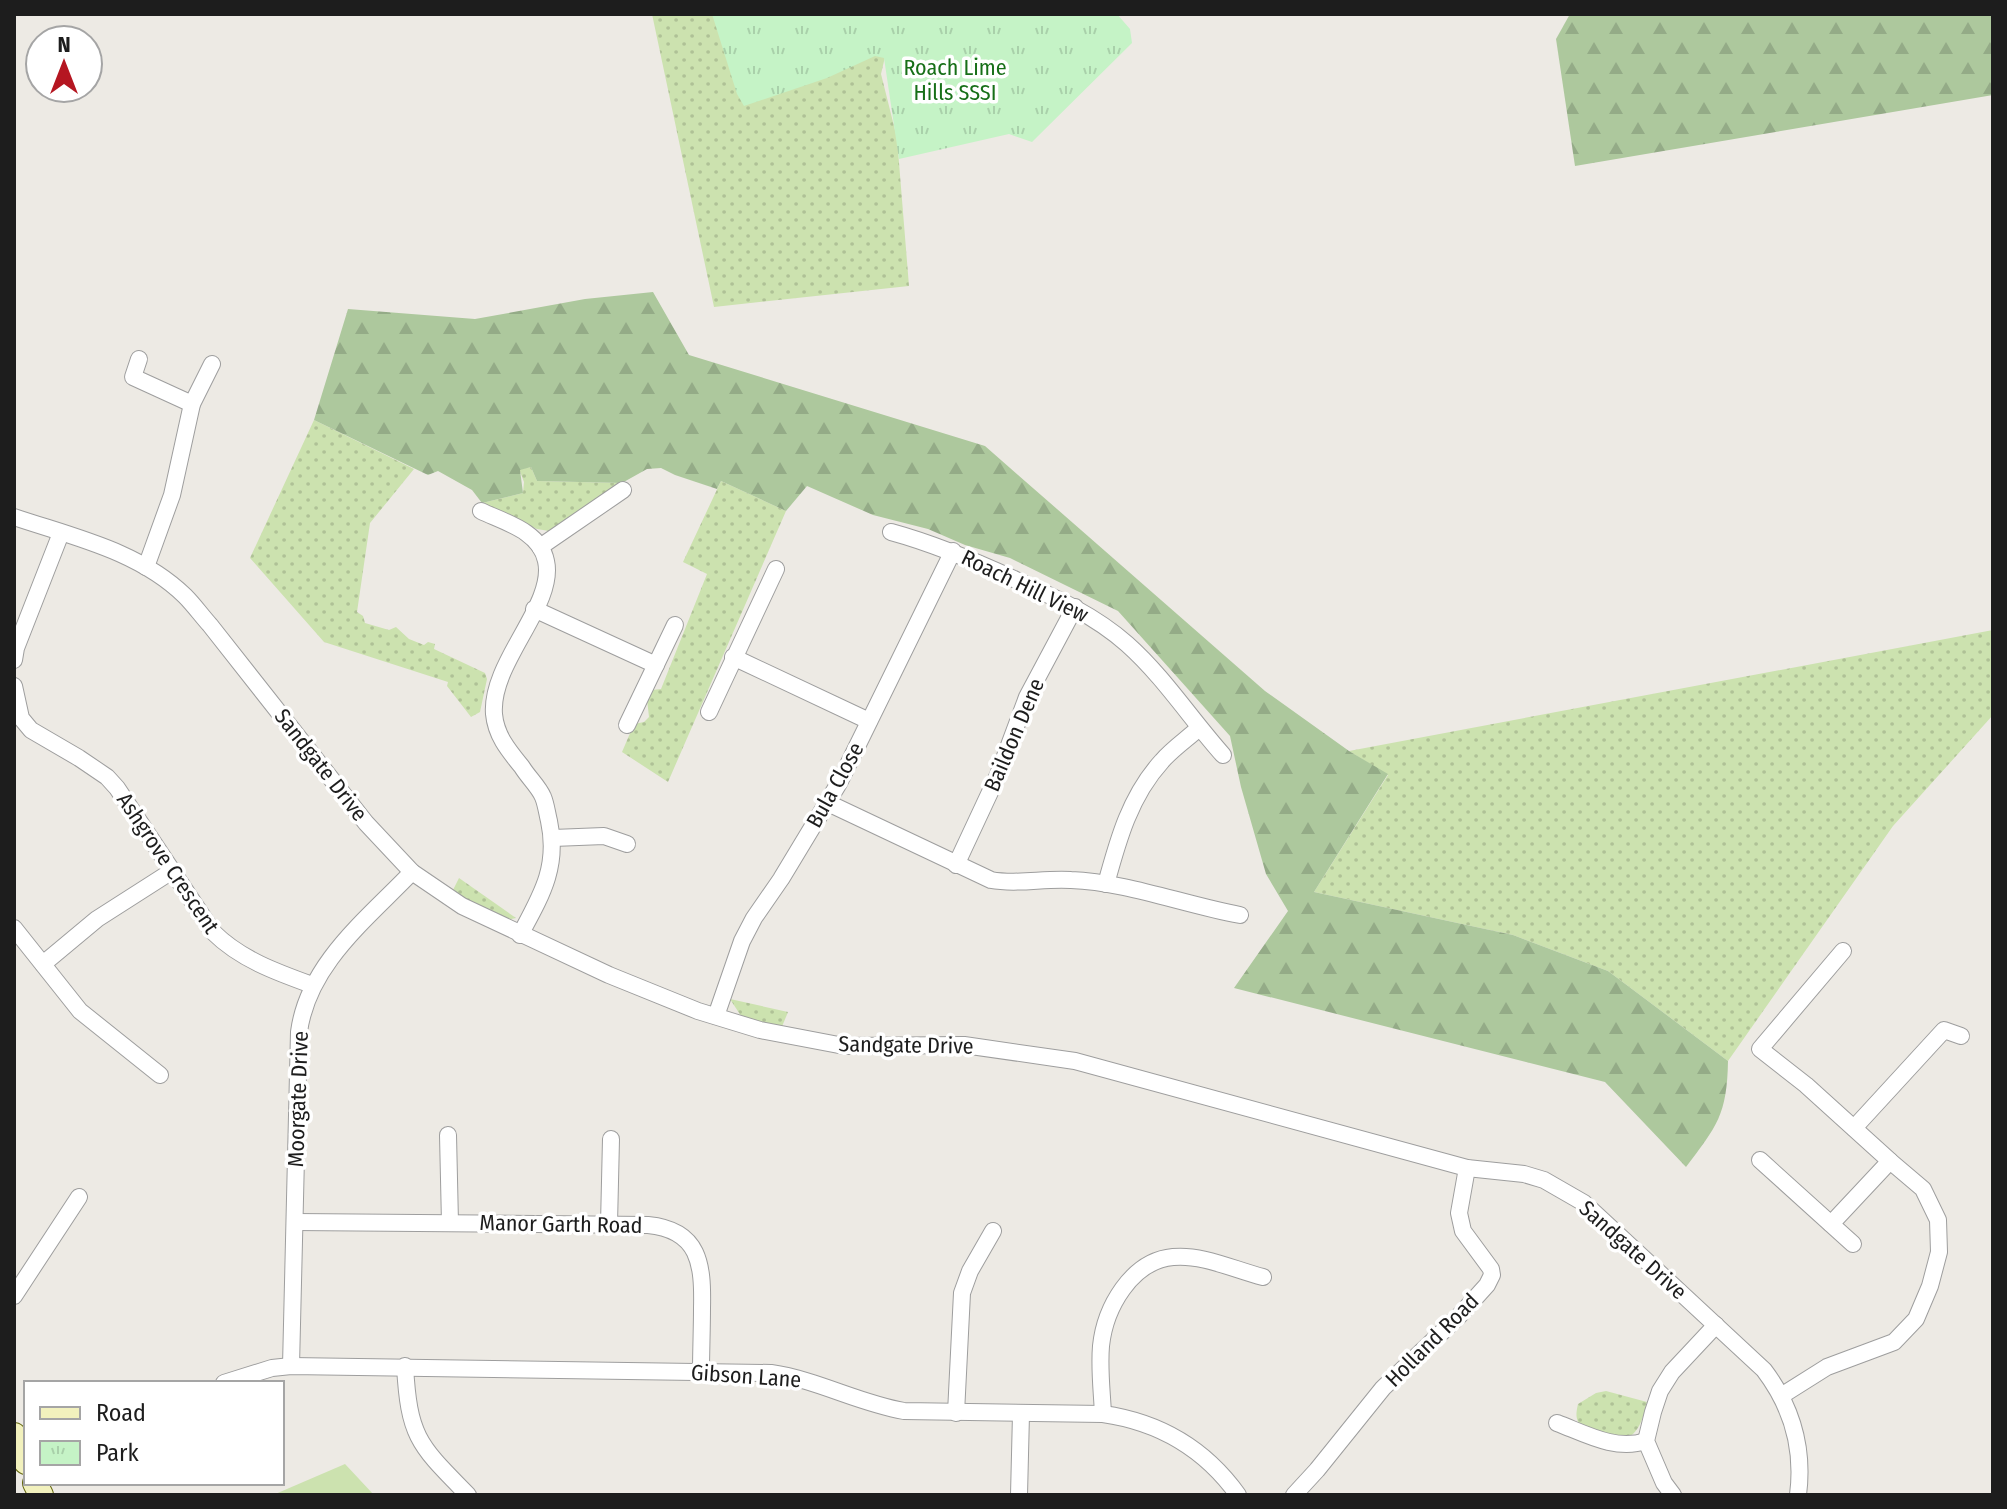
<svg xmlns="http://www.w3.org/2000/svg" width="2007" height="1509" font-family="'Fira Sans Condensed',sans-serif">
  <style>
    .grass { fill: url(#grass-dots) }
    .forest { fill: url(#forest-firs) }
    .park { fill: url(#park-tufts) }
    .garden { fill: #cce2af }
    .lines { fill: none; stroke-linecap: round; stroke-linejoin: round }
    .street-casing { stroke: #9e9e9e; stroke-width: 18 }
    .secondary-casing { stroke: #656811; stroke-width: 26 }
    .street { stroke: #fff; stroke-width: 16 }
    .secondary { stroke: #f2f1bd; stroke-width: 24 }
    .labels { text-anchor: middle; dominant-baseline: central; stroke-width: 7; stroke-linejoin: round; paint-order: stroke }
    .park-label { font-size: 22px; fill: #176f18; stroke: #fff }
    .street-label { font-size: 22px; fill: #1d1d1d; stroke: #fff }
  </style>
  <defs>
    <pattern id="grass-dots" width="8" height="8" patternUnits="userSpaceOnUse" patternTransform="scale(2)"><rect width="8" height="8" fill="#cce2af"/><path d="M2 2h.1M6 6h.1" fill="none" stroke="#afc196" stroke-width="1.8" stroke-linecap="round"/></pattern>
    <pattern id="forest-firs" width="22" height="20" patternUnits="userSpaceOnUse" patternTransform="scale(2)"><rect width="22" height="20" fill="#adc89d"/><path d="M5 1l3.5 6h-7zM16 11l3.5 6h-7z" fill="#94ab87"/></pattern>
    <pattern id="park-tufts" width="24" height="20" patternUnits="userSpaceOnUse" patternTransform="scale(2)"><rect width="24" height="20" fill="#c5f3c6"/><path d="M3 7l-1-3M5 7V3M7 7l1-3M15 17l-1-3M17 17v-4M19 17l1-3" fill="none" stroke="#a9d0aa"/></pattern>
  </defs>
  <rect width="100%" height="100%" fill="#edeae4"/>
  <!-- grass -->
  <g class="grass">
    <polygon points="652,14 895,14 881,74 897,138 909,286 714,307"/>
    <polygon points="314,420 414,469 370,523 357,612 363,616 365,623 389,630 396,627 409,639 424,645 428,642 435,644 434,649 485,673 487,679 480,712 471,717 447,686 448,682 324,642 250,558"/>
    <polygon points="531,467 537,481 622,483 549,531 537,529 482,503 523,493 524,482 519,469"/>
    <polygon points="721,481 786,511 668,782 622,752 634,724 644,722 649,717 647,699 652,690 661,689 707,574 683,562"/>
    <polygon points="1993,630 1993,715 1893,826 1728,1061 1608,971 1513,935 1314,892 1388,775 1349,751"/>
    <polygon points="459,878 516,918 503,921 452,892"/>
    <polygon points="730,999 788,1012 781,1029 741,1016"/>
    <path d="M1606 1391 1647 1402C1636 1451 1621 1440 1581 1426 1575 1419 1576 1413 1578 1404L1596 1393Z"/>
  </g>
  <!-- forest -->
  <g class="forest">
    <polygon points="1570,14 1993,14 1993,95 1575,166 1556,39"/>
    <path d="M653 292 689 355 985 446 1265 691 1349 751 1388 774 1314 892 1513 935 1608 971 1728 1061C1727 1115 1717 1126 1686 1167L1605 1082 1234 988 1288 911 1266 874 1241 787 1230 736 1118 611 1010 558 965 545 928 529 873 515 807 486 786 511 721 481 717 489 675 475 661 468 647 469 622 483 537 481 531 467 520 470 523 493 482 503 472 490 438 471 428 475 314 420 348 309 475 319 585 299Z"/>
  </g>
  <!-- park -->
  <polygon class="park" points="712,14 1117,14 1130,29 1132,43 1032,142 1009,134 899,159 884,58 875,56 827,78 744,106 737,94"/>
  <!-- garden -->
  <polygon class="garden" points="345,1464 374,1495 273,1495"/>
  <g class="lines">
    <!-- street casing -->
    <g class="street-casing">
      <g id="street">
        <polyline points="139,359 133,377 192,404"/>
        <path d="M481 511C504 522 540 531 546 561 556 605 490 662 494 714 496 736 509 751 522 767 528 777 539 787 543 797 546 804 547 813 549 821 559 867 541 896 520 935"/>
        <path d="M14 517C73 537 139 551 185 596 194 605 201 615 210 625L366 823 412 872 462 906 609 975 698 1011 760 1030 844 1046 964 1045 1075 1061 1467 1168 1524 1174 1544 1180 1584 1203 1764 1370C1792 1407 1804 1449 1798 1495"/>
        <path d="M891 532C935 544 975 561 1016 580 1056 598 1094 615 1127 644 1164 677 1190 718 1223 755"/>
        <polyline points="540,547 623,490"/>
        <polyline points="146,567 172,495 192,404 212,364"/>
        <polyline points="534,609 656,665"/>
        <polyline points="733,657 869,721"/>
        <polyline points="14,660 16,648 61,533"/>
        <path d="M14 686 21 718 31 730 79 758 107 777 117 788 213 932C240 959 276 972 312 985"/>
        <polyline points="709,712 776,569"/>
        <polyline points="627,725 675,625"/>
        <path d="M828 803 991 880C1018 885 1044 878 1071 880 1126 882 1185 905 1240 915"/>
        <polyline points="553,838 604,836 627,844"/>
        <polyline points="956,865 998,775 1027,697 1075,607"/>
        <path d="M1106 884C1118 840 1130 796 1162 761 1172 749 1187 739 1199 728"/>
        <polyline points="14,928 80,1011 160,1075"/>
        <polyline points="43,964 97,919 172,871"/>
        <polyline points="716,1016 742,941 754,918 781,879 839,783 953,551"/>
        <polyline points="1854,1128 1944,1030 1961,1036"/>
        <polyline points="448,1135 450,1223"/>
        <polyline points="1760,1160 1853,1244"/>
        <path d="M295 1222 648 1225C700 1230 703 1265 702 1308 702 1329 701 1351 701 1372"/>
        <polyline points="609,1224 611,1139"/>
        <polyline points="1831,1224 1890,1161 1806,1085 1760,1049 1843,951"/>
        <polyline points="14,1296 79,1197"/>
        <path d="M291 1366 299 1032C308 964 367 919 412 872"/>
        <path d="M405 1366C409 1438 419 1445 468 1495"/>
        <path d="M224 1383 272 1368 291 1366 771 1373C818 1380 858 1403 904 1411L1103 1414C1159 1422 1205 1449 1238 1495"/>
        <polyline points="1781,1396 1827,1367 1894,1342 1916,1319 1930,1286 1939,1252 1938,1220 1923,1189 1890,1161"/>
        <polyline points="956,1413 962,1293 970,1271 993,1231"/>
        <path d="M1103 1414C1102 1392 1099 1369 1101 1346 1105 1308 1131 1261 1173 1257 1202 1254 1235 1270 1263 1277"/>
        <path d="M1557 1423C1586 1434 1615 1451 1646 1441"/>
        <polyline points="1019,1495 1021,1414"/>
        <polyline points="1294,1495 1317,1470 1383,1388 1459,1316 1487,1285 1492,1275 1491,1269 1463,1231 1459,1213 1467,1168"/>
        <polyline points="1673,1495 1664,1483 1646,1441 1653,1412 1660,1391 1672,1372 1716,1325"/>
      </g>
    </g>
    <!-- secondary casing -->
    <g class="secondary-casing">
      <g id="secondary">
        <polyline points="14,1435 26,1462"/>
        <polyline points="35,1483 41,1495"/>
      </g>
    </g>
    <!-- street -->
    <use href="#street" class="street"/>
    <!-- secondary -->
    <use href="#secondary" class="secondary"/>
  </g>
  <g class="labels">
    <!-- park labels -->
    <g class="park-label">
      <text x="955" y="67">Roach Lime<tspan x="955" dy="25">Hills SSSI</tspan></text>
    </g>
    <!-- street labels -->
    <g class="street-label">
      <text transform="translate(1025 586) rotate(26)">Roach Hill View</text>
      <text transform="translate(1014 735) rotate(-67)">Baildon Dene</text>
      <text transform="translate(321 765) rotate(52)">Sandgate Drive</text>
      <text transform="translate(835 785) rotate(-61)">Bula Close</text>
      <text transform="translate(168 863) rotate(56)">Ashgrove Crescent</text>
      <text transform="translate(906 1045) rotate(1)">Sandgate Drive</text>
      <text transform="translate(298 1099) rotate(-88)">Moorgate Drive</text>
      <text transform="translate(561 1224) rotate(1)">Manor Garth Road</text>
      <text transform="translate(1633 1250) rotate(42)">Sandgate Drive</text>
      <text transform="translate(1432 1340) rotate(-45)">Holland Road</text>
      <text transform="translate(746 1376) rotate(4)">Gibson Lane</text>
    </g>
  </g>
  <!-- border -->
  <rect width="2007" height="1509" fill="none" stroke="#1d1d1d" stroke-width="32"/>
  <!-- legend -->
  <rect x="24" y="1381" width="260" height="104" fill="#ffffff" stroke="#a5a5a5" stroke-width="2"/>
  <rect x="40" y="1407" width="40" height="12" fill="#f2f1bd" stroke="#a5a5a5" stroke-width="2"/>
  <text x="96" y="1421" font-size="24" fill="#1d1d1d">Road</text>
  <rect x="40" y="1441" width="40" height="24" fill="url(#park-tufts)" stroke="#a5a5a5" stroke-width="2"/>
  <text x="96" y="1461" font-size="24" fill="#1d1d1d">Park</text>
  <!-- north arrow -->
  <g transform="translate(64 64)"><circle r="38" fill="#ffffff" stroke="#a5a5a5" stroke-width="2"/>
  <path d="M0-6L14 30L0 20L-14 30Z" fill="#b51621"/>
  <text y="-12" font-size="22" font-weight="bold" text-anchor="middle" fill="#1d1d1d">N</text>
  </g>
</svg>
